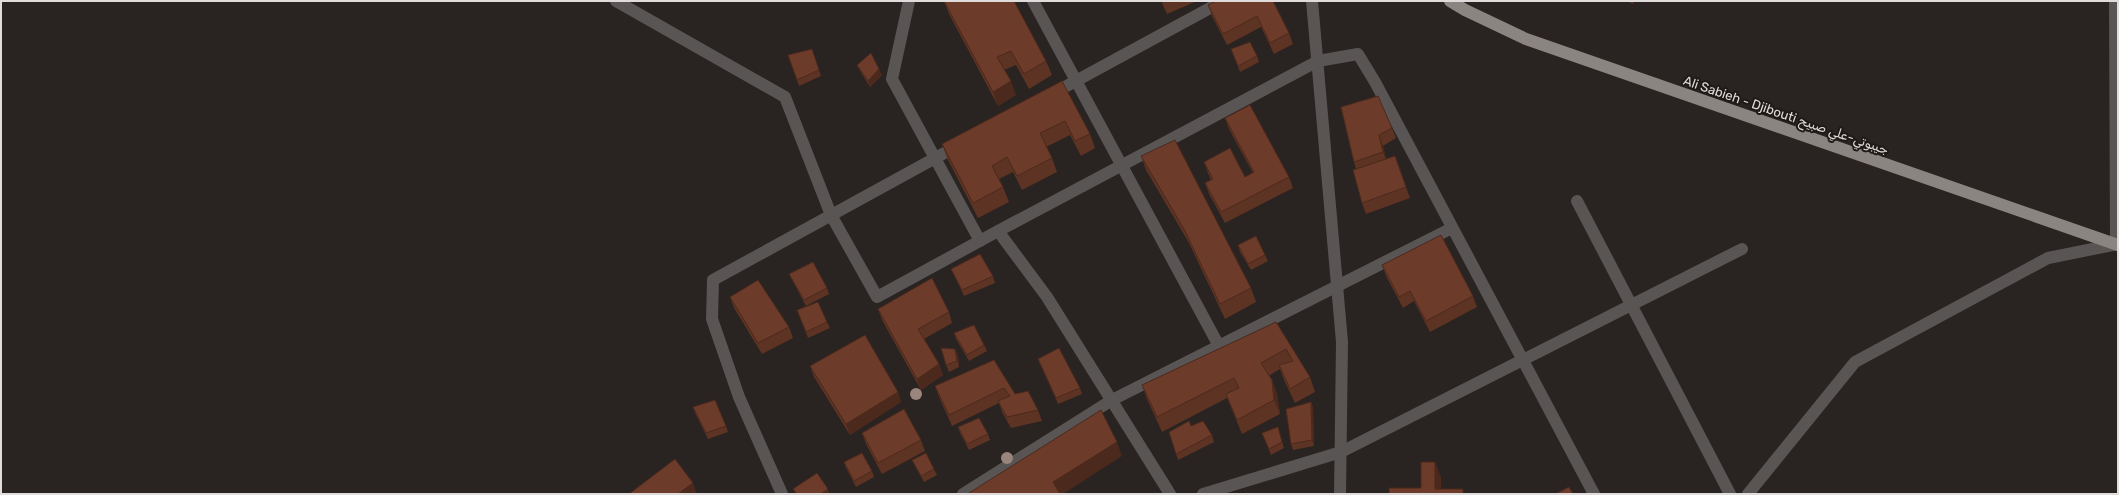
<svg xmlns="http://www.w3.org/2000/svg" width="2119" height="495" font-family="Rubik,'Noto Naskh Arabic',sans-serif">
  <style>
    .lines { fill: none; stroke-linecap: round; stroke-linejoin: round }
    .minor { stroke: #585554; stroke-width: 12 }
    .major { stroke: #8b8582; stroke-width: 12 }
    .tree { fill: #9a857d }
    .wall { fill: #5d3323 }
    .shaded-wall { fill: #4c291d }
    .building { fill: #6c3b29; stroke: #4c291d }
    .labels { text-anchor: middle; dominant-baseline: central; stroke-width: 4; stroke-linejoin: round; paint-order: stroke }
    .street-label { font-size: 13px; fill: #e0dcdb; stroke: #1f1917 }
  </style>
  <rect width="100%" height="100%" fill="#292321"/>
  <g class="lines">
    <!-- minor -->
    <g class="minor">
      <polyline points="616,1 785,97 831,215 877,297 998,231 1047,297 1170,494"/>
      <polyline points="909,1 892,79 980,241"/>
      <polyline points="1033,1 1219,346"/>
      <polyline points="1312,1 1342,342 1340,494"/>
      <polyline points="2115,1 2116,245"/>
      <polyline points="1050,95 1223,1"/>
      <polyline points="1577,201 1730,494"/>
      <polyline points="998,231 1318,61 1358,54 1375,82 1594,494"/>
      <polyline points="782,494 739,397 712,319 713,280 959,145"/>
      <polyline points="963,494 1112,400 1452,228"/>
      <polyline points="1203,494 1341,452 1742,249"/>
      <polyline points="1748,494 1855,362 2048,258 2118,244"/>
    </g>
    <!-- major -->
    <polyline class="major" points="1450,1 1465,10 1526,39 2118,245"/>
  </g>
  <!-- trees -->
  <g class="tree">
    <circle cx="916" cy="394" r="6"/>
    <circle cx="1007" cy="458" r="6"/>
  </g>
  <!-- wall -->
  <g class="wall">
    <polygon points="944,1 1046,61 1052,75 1029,89 1016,65 1004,70 1016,95 998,106 949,14"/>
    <polygon points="1161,1 1197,1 1167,14"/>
    <polygon points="1273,1 1289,33 1293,44 1274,54 1261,27 1227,45 1212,16 1208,5"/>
    <polygon points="1627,1 1634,1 1633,4"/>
    <polygon points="1231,49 1257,56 1259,62 1240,72"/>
    <polygon points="788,55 814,55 821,76 799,86"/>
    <polygon points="857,65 882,75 870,87 860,71"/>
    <polygon points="1062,81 1090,134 1095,148 1081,156 1070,135 1046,147 1052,158 1057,172 1022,190 1013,172 999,179 1003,187 1009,202 978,218 947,158 942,144"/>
    <polygon points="1341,107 1392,128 1396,138 1383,146 1386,159 1395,156 1410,198 1366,214 1362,203 1356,169 1354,162"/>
    <polygon points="1225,118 1289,177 1293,188 1225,223 1209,194 1205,183 1211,180 1208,173 1204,162 1245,177 1253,173 1229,129"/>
    <polygon points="1141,156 1251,288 1256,302 1225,319 1189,243 1146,170"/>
    <polygon points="1238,245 1265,255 1268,261 1251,270 1240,252"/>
    <polygon points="1382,265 1473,296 1477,307 1430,332 1414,301 1403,308 1386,276"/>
    <polygon points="951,269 993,276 995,283 964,296 954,275"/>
    <polygon points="789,274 827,288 829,294 806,306 792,280"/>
    <polygon points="730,297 789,327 793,338 762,354 734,308"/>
    <polygon points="878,309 949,312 952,323 924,339 939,364 943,375 921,390 882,320"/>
    <polygon points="797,310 827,322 830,328 808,338"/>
    <polygon points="1276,322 1310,377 1315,392 1295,403 1284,380 1280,369 1269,376 1272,380 1277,394 1280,414 1242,434 1227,398 1162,432 1147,399 1142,385"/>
    <polygon points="954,333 984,345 987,351 969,361 956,339"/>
    <polygon points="958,355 959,367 949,372 946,365"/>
    <polygon points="1038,359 1080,388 1082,394 1058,404"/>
    <polygon points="994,360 1015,394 1038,410 1042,421 1011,428 1002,412 999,403 952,426 939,397 935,386"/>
    <polygon points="810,366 898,392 901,402 850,435 814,377"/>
    <polygon points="1311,402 1313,408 1314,446 1293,450 1291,444"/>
    <polygon points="693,407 726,426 728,432 708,439 695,413"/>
    <polygon points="1191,426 1212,435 1214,442 1178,460 1169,432"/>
    <polygon points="958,427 988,434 990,440 969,450 960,433"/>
    <polygon points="1278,427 1284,448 1271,455 1262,433"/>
    <polygon points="862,433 921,440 925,451 882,474 866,444"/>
    <polygon points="912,460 934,469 937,475 924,482 915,466"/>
    <polygon points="844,462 872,471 874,477 856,487 846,468"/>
  </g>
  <!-- shaded-wall -->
  <g class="shaded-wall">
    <polygon points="879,69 882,75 870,87 868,81"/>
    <polygon points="1011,81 1016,95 998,106 993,92"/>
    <polygon points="1379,135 1383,146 1387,163 1383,152"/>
    <polygon points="955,349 958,355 959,367 957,361"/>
    <polygon points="939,364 943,375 921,390 917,379"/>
    <polygon points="1272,380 1277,394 1280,414 1274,400"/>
    <polygon points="898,392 901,402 850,435 846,424"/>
    <polygon points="1311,402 1313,408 1314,446 1312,440"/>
    <polygon points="1117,442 1122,456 1063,494 1058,494 1053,482"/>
    <polygon points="1435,462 1441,477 1441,494 1435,489"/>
    <polygon points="693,483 697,494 678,494"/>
    <polygon points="828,489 830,494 821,494"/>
  </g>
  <!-- building -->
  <g class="building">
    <polygon points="944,1 1014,1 1046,61 1024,74 1011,51 997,57 1011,81 993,92"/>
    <polygon points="1216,1 1273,1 1289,33 1270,43 1257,16 1223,34 1208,5"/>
    <polygon points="1250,42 1257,56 1238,66 1231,49"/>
    <polygon points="812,49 819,70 797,80 788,55"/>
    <polygon points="871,53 879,69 868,81 857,65"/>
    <polygon points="1062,81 1090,134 1075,141 1065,121 1040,133 1052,158 1017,176 1007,157 992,166 1003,187 973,203 942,144"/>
    <polygon points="1378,96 1392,128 1379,135 1383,152 1354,162 1341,107"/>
    <polygon points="1250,105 1289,177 1221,212 1205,183 1213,179 1204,162 1230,148 1245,177 1254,172 1225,118"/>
    <polygon points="1175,140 1251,288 1220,304 1184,229 1141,156"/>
    <polygon points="1395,156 1406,187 1362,203 1353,170"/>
    <polygon points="1441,235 1473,296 1426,321 1410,291 1399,297 1382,265"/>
    <polygon points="1256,236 1265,255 1248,264 1238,245"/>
    <polygon points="980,254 993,276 962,290 951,269"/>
    <polygon points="813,262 827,288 804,300 789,274"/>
    <polygon points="932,278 949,312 918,329 939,364 917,379 878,309"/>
    <polygon points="758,280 789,327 758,343 730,297"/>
    <polygon points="818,302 827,322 806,332 797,310"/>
    <polygon points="1276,322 1310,377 1290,389 1279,365 1293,361 1286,349 1261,363 1272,380 1274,400 1237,420 1226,394 1239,388 1234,378 1157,417 1142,385"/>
    <polygon points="974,325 984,345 967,355 954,333"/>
    <polygon points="865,335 898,392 846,424 810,366"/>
    <polygon points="941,348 955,349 957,361 946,365"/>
    <polygon points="1059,348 1080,388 1056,398 1038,359"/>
    <polygon points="994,360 1015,394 1028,391 1038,410 1007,417 998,401 1010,396 1004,388 949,415 935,386"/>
    <polygon points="715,400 726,426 706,433 693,407"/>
    <polygon points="1311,402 1312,440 1291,444 1286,409"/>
    <polygon points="904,409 921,440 878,463 862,433"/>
    <polygon points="1101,410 1117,442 1053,482 1060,494 970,494 969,493"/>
    <polygon points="979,418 988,434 967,444 958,427"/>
    <polygon points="1189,421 1191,426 1203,421 1212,435 1176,454 1169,432"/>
    <polygon points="1278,427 1282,442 1269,449 1262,433"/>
    <polygon points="862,453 872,471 854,481 844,462"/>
    <polygon points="926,453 934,469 921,476 912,460"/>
    <polygon points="675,459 693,483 678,494 629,494"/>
    <polygon points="1421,462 1435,462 1435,489 1463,489 1463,494 1389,494 1389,488 1421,488"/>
    <polygon points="817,473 828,489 821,494 797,494 793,489"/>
    <polygon points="1569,487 1573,494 1555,494"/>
  </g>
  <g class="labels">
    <!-- street labels -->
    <g class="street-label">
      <text transform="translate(1786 115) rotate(19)">Ali Sabieh - Djibouti جيبوتي-علي صبيح</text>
    </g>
  </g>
  <!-- border -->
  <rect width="2119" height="495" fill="none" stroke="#e0dcdb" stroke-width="4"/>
</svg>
